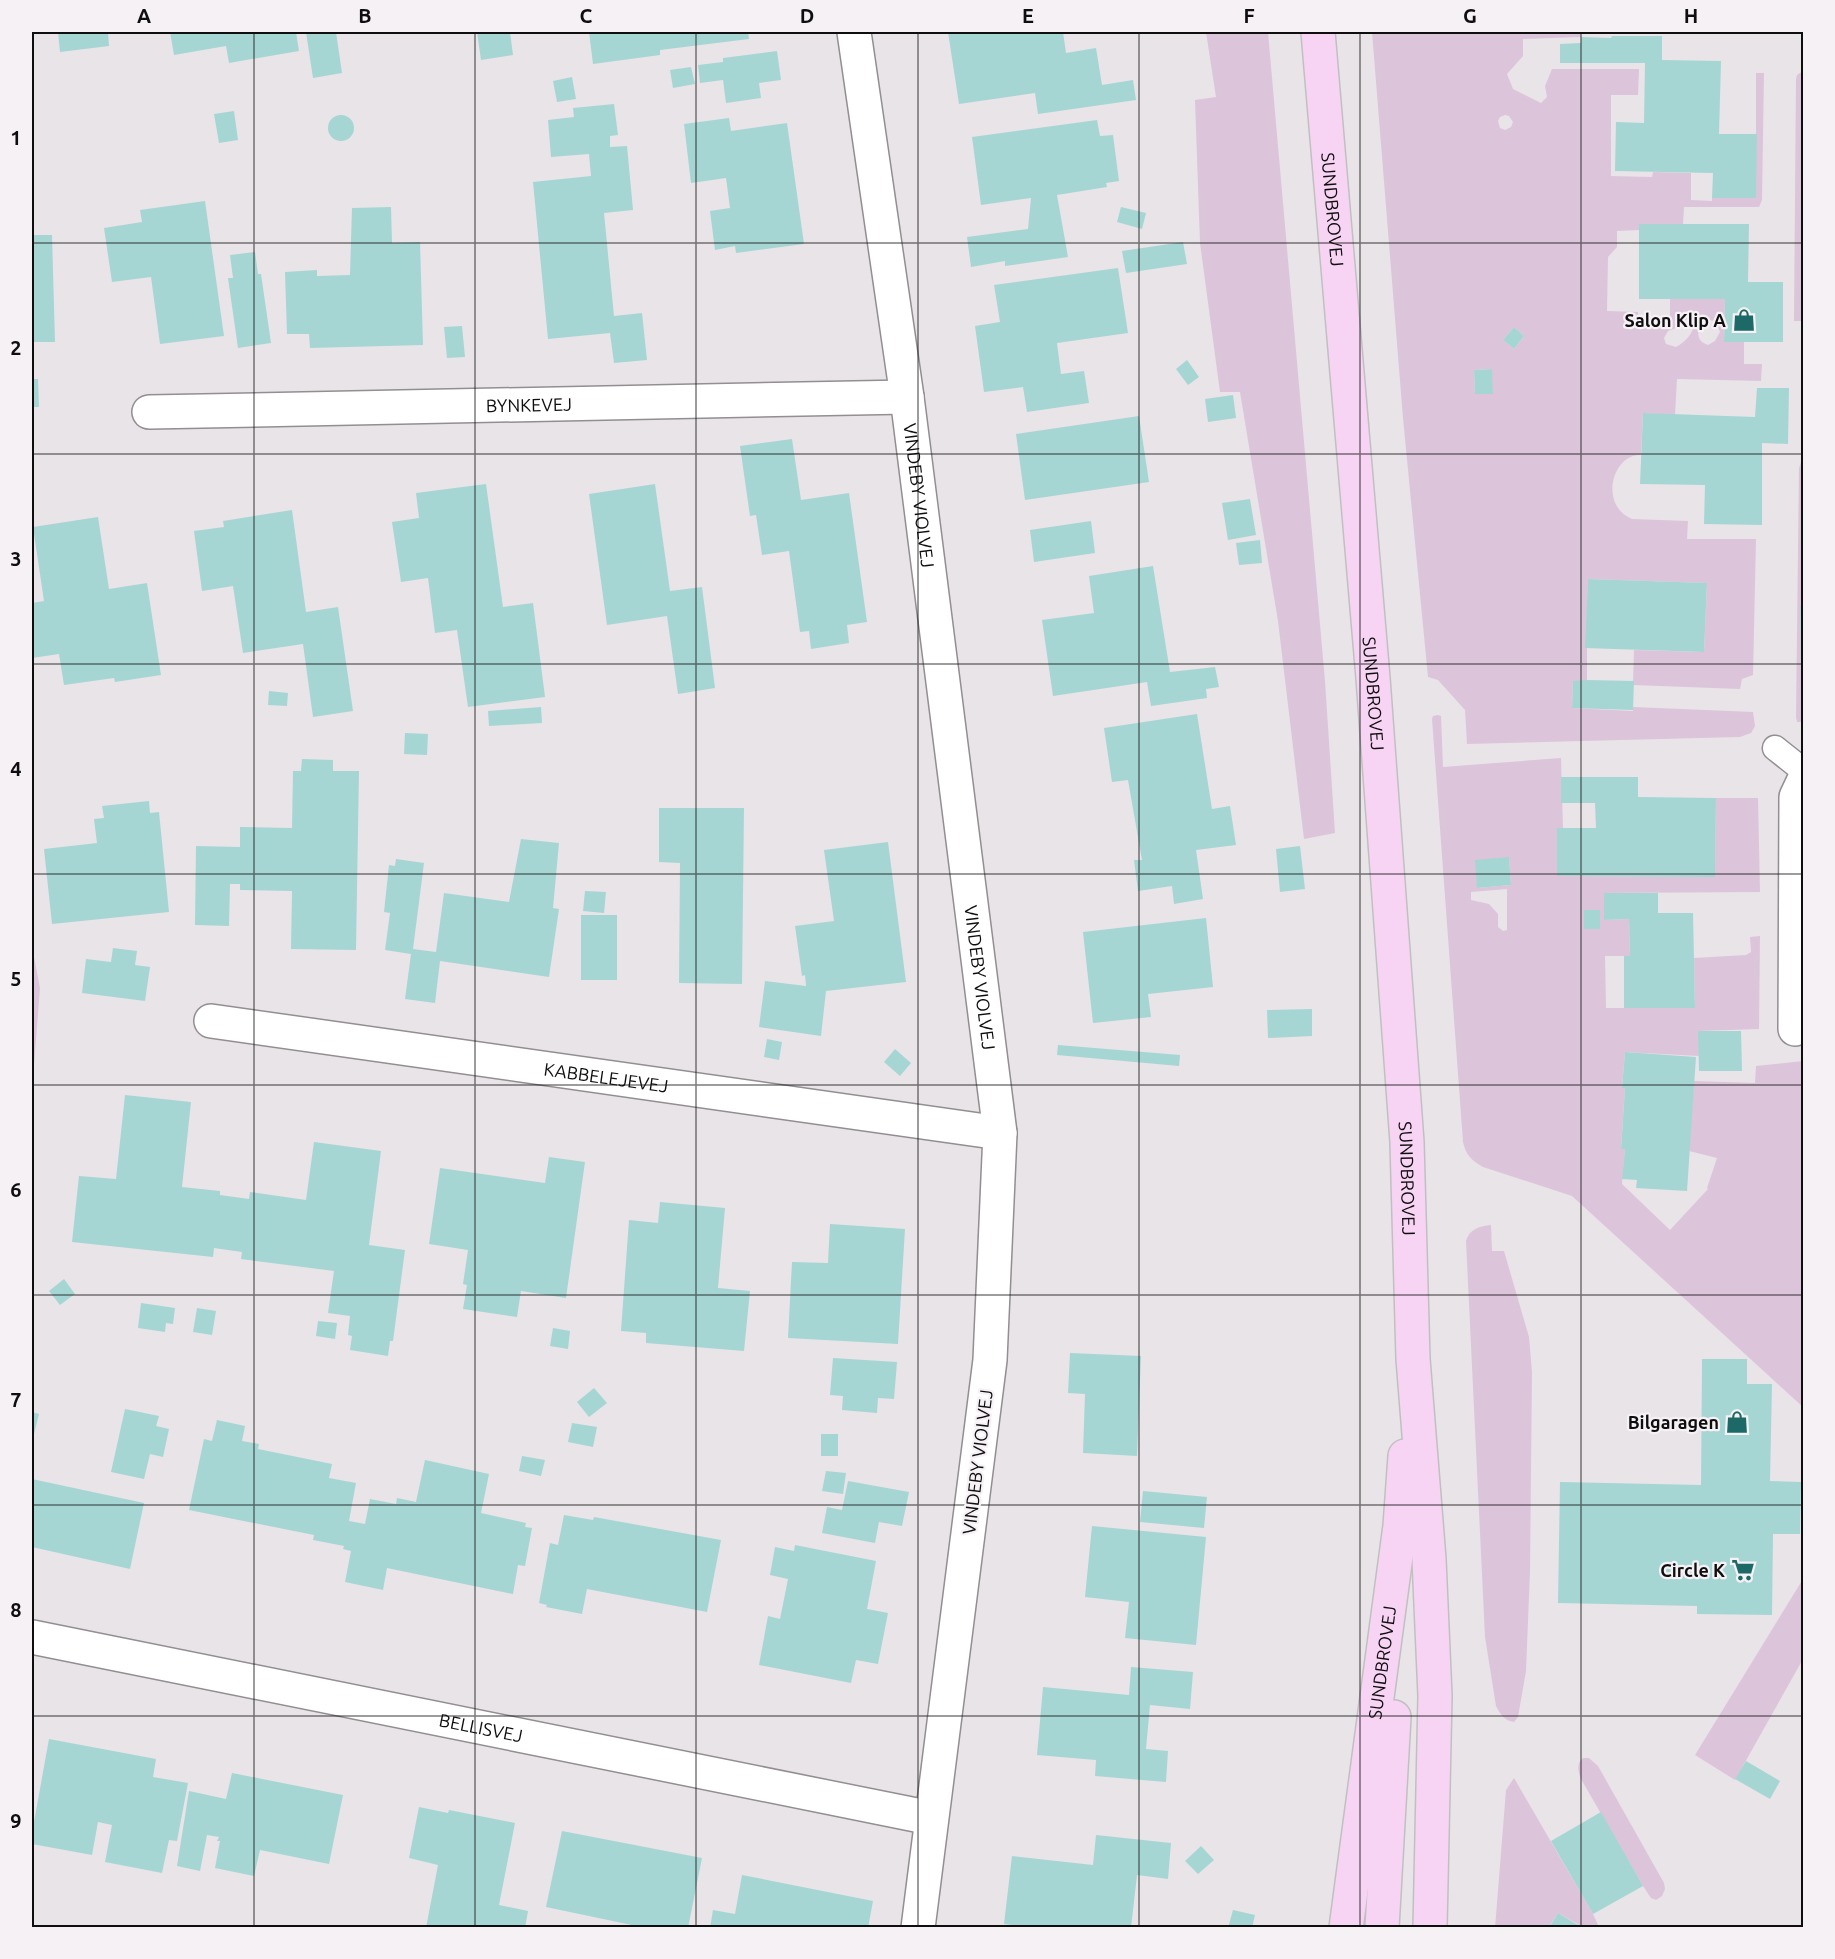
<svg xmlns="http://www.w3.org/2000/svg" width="1835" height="1959" font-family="Ubuntu,sans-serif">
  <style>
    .green { fill: #dcc5da; fill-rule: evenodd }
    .building { fill: #a5d6d4 }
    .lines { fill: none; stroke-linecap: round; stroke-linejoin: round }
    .service-casing { stroke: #928e92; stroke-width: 27 }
    .minor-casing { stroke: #928e92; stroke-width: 36 }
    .primary-casing { stroke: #c1c0c1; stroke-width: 36 }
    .service { stroke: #fff; stroke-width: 24 }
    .minor { stroke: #fff; stroke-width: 33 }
    .primary { stroke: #f7d3f4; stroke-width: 33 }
    .grid { fill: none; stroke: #0f0e0f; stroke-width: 1.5; stroke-opacity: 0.55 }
    .labels { text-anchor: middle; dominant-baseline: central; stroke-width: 4.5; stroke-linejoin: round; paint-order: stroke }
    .street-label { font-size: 18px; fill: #0f0e0f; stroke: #f6f1f5 }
    .poi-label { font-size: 18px; font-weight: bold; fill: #0f0e0f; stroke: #f6f1f5; text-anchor: end }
    .neatline { fill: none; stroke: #0f0e0f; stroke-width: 2 }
    .grid-label { font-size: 20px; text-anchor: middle; font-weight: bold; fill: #0f0e0f }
  </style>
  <rect width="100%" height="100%" fill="#e9e4e8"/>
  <!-- green -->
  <g class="green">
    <polygon points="1206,32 1268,32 1325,681 1335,833 1304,839 1278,621 1240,392 1220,392 1200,243 1195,100 1216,97"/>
    <path d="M1372 32H1580L1581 37 1523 39V56L1507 74 1513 89 1541 103 1547 97 1545 86 1552 69H1639L1638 95H1611V176L1652 177 1653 172 1691 173V200L1712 201V198H1756V73H1764L1762 200 1759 207H1684L1683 224H1639V230L1617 231V247L1608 257 1607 311 1638 312V321L1670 320V299H1725L1724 342H1744V364H1762L1761 381 1677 379 1675 415 1643 413 1641 455C1613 453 1598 505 1632 519L1688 521 1687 539H1756L1753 675 1742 679 1740 689 1633 685 1634 650 1704 652 1707 583 1588 579 1586 648H1587V681H1573L1572 708 1633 711V707L1753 712 1755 726 1751 733 1740 737 1467 744 1465 710 1438 680 1428 677 1403 418ZM1505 115 1509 116 1513 122 1511 127 1505 130 1500 128 1498 121 1500 117ZM1690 318 1694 320C1695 332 1686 342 1676 347L1666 344 1664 338 1668 331 1679 327 1687 319ZM1708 320 1716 321 1720 332 1715 341 1708 345C1694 341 1696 326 1708 320ZM1514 327 1524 336 1514 349 1503 340ZM1492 369V394H1475L1474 370Z"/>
    <polygon points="1803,71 1804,321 1794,321 1796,79 1797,75"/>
    <polygon points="1803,457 1803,606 1800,607 1803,722 1797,722 1796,717 1799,468"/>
    <path d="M1438 715 1441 716 1443 767 1561 758 1563 828H1557V876L1715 877 1716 798H1758L1760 892 1604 893V920L1629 919 1630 956H1605L1606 1008H1695L1694 958 1746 955 1751 952 1750 937 1760 936 1759 1029 1699 1031V1056L1625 1052 1622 1087 1625 1088 1621 1148 1625 1149 1622 1184 1670 1230 1708 1189 1707 1188 1717 1158 1689 1151 1694 1081 1755 1083 1756 1066 1803 1061V1407L1572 1196 1483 1167C1471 1160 1466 1155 1463 1142L1432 719 1433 716ZM1509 858 1511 885 1477 888ZM1507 889V930L1503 931 1498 927V914L1489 904 1471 900V892Z"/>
    <polygon points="32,947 40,988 32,1091"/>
    <path d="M1491 1225 1492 1251H1504L1529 1337 1532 1372 1530 1571 1526 1671 1518 1717 1514 1722C1505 1721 1500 1714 1496 1706L1485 1637 1466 1241C1469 1229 1480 1226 1491 1225Z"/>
    <polygon points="1803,1579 1803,1659 1735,1780 1695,1755"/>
    <path d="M1583 1758H1589L1598 1766 1664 1883 1665 1889 1662 1896 1656 1900 1651 1898 1643 1886 1581 1779C1578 1771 1576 1764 1583 1758Z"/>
    <polygon points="1514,1778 1593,1914 1599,1927 1583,1927 1558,1913 1549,1927 1495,1928 1506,1790"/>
  </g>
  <!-- building -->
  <g class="building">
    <polygon points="58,32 108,32 109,46 60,52"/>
    <polygon points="170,32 296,32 299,51 229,63 226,46 174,55"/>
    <polygon points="306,32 336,32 342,73 313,78"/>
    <polygon points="477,32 510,32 513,55 481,60"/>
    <polygon points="589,32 748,32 749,39 660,50 660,55 593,64"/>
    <polygon points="948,32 1063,32 1066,53 1096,48 1102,85 1133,80 1136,100 1038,114 1035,93 959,104"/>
    <polygon points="1612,36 1662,36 1662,60 1721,61 1719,134 1757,134 1756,198 1712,198 1713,173 1615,171 1616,122 1644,123 1645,63 1560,63 1560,44 1581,43 1581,37 1611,38"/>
    <polygon points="777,51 781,80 759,83 761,98 726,103 723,80 700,83 698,65 723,62 723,58"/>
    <polygon points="691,67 695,84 673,88 670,70"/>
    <polygon points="572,77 576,99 557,102 553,81"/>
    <polygon points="614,104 618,135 610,136 610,147 627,146 633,210 604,213 614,316 642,313 647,360 614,363 610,333 548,339 533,182 591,176 589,154 551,157 548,120 574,117 573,108"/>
    <polygon points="234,111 238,140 219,143 214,114"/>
    <circle cx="341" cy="128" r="13"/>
    <polygon points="729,118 731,131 787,123 804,244 736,253 735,246 715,250 710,211 730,208 726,178 691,183 684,124"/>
    <polygon points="1097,120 1100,136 1113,135 1119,181 1106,183 1107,187 1057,195 1068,257 1005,266 1005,261 971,267 967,237 1028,229 1031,198 981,205 972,137"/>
    <polygon points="205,201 224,336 160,344 151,277 112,282 104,228 142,222 140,210"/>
    <polygon points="391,207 392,243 420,242 423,345 310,348 309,334 287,334 285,272 317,270 317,276 350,275 352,208"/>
    <polygon points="1121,207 1146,213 1142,229 1117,222"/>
    <polygon points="1639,224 1749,224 1748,282 1783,282 1783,342 1724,342 1725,299 1639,299"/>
    <polygon points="32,235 52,235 55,342 32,342"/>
    <polygon points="1183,242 1187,264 1126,273 1122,251"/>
    <polygon points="255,252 258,274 261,274 271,343 238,348 228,278 233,278 230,255"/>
    <polygon points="1118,268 1128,333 1057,343 1061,374 1084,371 1089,403 1027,412 1023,387 984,392 975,326 1000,322 994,285"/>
    <polygon points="462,326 465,357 447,358 444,327"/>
    <polygon points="1514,327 1524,336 1514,349 1503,340"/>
    <polygon points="1187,360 1199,377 1188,385 1176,369"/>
    <polygon points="1492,369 1493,394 1475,394 1474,370"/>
    <polygon points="32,379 38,379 39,407 32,407"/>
    <polygon points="1757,388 1789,388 1788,444 1762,443 1762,525 1704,524 1705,485 1640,484 1643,413 1755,417"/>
    <polygon points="1233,395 1236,418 1208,422 1205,399"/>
    <polygon points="1139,416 1149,482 1025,500 1016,434"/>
    <polygon points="792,439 801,500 849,493 867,622 847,625 849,643 811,649 809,631 800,632 789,551 762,555 756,515 750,516 740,446"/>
    <polygon points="486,484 503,607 533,603 545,697 468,707 457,630 435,633 428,578 401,582 392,522 419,518 416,493"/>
    <polygon points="655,484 670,591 702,587 715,688 678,694 667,616 607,625 589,494"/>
    <polygon points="1250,499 1256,535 1228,540 1222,503"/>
    <polygon points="292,510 306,612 338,607 353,711 313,717 303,644 243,653 233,586 202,591 194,531 224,527 223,521"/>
    <polygon points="98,517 109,589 147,583 161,675 115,682 114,678 64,685 59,654 32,658 32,603 44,601 33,527"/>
    <polygon points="1091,521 1095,553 1034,562 1030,530"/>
    <polygon points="1260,540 1262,563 1239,565 1236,543"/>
    <polygon points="1153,566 1170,672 1215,667 1219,687 1206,689 1207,698 1151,706 1147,682 1053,696 1042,620 1094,613 1089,576"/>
    <polygon points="1588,579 1707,583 1704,652 1585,648"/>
    <polygon points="1800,606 1804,606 1804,670 1801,669"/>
    <polygon points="1587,680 1634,681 1633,710 1572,708 1573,681"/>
    <polygon points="269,691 288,693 287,706 268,705"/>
    <polygon points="541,707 542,723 489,726 488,711"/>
    <polygon points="1197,714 1212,809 1230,806 1236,845 1196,850 1203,899 1174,904 1172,886 1138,891 1134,860 1142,860 1128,780 1112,782 1104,728"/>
    <polygon points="405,733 428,734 427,755 404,754"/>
    <polygon points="302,759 333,760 333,771 359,771 356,950 291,949 292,891 240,890 240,884 230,884 229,926 195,925 196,846 240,847 240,827 292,828 293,771 301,771"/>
    <polygon points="1561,777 1638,777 1638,797 1716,798 1715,877 1557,876 1557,828 1596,828 1595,803 1561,803"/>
    <polygon points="149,801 150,813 159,812 169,912 52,924 44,849 97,843 94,819 104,818 102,806"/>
    <polygon points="659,808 744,808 742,984 679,983 680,863 659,862"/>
    <polygon points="521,839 559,843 553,908 559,909 549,977 440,961 435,1003 405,999 411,954 385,950 390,913 384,912 389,865 395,866 396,859 424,863 413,949 436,952 444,893 509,902"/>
    <polygon points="888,842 906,982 826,991 821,1036 759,1027 765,981 806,986 805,975 802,976 795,926 834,921 824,850"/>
    <polygon points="1300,846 1305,889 1280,892 1276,849"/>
    <polygon points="1509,857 1511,885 1477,888 1475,860"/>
    <polygon points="585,891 606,892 604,913 583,911"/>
    <polygon points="1604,893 1658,893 1658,913 1693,913 1695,1008 1624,1008 1624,956 1630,956 1629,919 1604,920"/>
    <rect x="1584" y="910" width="16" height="19"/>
    <rect x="581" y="915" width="36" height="65"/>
    <polygon points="1206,918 1213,987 1148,994 1151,1017 1093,1023 1083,932"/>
    <polygon points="113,948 137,951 135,965 150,967 145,1001 82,993 86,959 111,962"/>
    <polygon points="1312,1009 1312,1036 1268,1038 1267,1010"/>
    <polygon points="1698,1031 1741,1031 1742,1071 1699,1071"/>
    <polygon points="767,1039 782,1042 779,1060 764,1057"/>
    <polygon points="1058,1045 1180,1055 1179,1066 1057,1055"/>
    <polygon points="895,1049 911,1063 900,1076 884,1062"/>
    <polygon points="1625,1052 1696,1057 1687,1191 1636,1188 1637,1180 1622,1179 1625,1149 1621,1149 1625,1088 1622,1088"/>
    <polygon points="125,1095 191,1102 182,1187 220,1191 220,1195 249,1199 250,1192 306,1200 314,1142 381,1151 369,1245 405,1250 393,1341 390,1341 388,1356 350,1350 352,1336 348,1335 350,1316 328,1313 334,1271 241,1259 242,1252 214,1248 213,1257 72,1242 79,1176 116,1179"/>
    <polygon points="549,1157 585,1162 566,1298 521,1291 517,1317 463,1309 467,1285 463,1284 468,1250 429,1244 440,1168 545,1183"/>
    <polygon points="660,1202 725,1208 718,1288 750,1291 744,1351 646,1343 646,1333 621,1331 629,1220 658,1223"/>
    <polygon points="830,1224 905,1229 898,1344 788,1338 792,1262 828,1263"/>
    <polygon points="64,1279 75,1294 60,1305 49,1291"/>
    <polygon points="141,1303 175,1308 173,1324 166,1323 165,1332 138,1328"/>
    <polygon points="197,1308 216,1311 212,1335 193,1332"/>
    <polygon points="318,1321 337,1323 335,1339 316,1336"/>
    <polygon points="553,1328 570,1331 568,1349 550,1346"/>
    <polygon points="1070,1353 1141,1356 1137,1456 1083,1453 1085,1394 1068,1393"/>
    <polygon points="833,1358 897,1362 894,1399 878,1398 877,1413 842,1410 843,1396 830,1395"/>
    <polygon points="1702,1359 1747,1359 1747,1384 1772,1384 1770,1481 1801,1482 1800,1534 1773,1534 1772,1615 1697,1614 1697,1606 1558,1603 1560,1482 1701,1485"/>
    <polygon points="594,1388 607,1403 589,1417 577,1402"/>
    <polygon points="125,1409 159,1416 156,1426 169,1429 163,1457 150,1454 144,1479 111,1472"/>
    <polygon points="32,1412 39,1414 32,1442"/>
    <polygon points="217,1420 245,1426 242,1441 259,1444 258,1449 332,1464 329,1478 356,1483 349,1521 365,1524 370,1499 396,1504 397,1498 416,1502 425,1460 489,1474 481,1513 526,1523 525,1527 532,1528 525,1566 518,1565 513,1594 387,1568 383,1590 345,1582 351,1551 343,1549 344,1546 313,1540 314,1535 189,1510 204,1439 212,1441"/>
    <polygon points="572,1423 597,1427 593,1447 568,1442"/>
    <rect x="821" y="1434" width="17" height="22"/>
    <polygon points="522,1456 545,1460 541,1476 519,1471"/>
    <polygon points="826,1471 846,1473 843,1494 822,1491"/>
    <polygon points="32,1479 144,1503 130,1569 32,1547"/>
    <polygon points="848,1481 909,1492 902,1526 879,1522 875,1543 822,1533 827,1507 842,1510"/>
    <polygon points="1143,1491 1207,1497 1204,1528 1140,1522"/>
    <polygon points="564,1515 593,1520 594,1517 721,1540 707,1612 587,1589 582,1614 546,1607 547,1605 539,1603 550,1543 558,1545"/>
    <polygon points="1092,1526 1206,1537 1196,1645 1125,1638 1129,1602 1085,1597"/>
    <polygon points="795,1545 876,1561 867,1609 888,1613 878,1664 856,1660 851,1683 759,1665 768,1616 780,1619 788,1579 770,1575 775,1547 794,1551"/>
    <polygon points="1131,1667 1193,1672 1190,1709 1150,1705 1146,1749 1168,1751 1166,1782 1095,1776 1096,1760 1037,1755 1043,1687 1129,1695"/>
    <polygon points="49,1739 156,1759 153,1777 188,1783 177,1841 169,1840 162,1873 105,1862 112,1825 98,1822 92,1855 32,1844 32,1833"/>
    <polygon points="1746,1761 1780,1781 1770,1799 1735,1779"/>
    <polygon points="232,1773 343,1795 329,1864 260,1850 254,1876 215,1868 220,1841 217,1841 219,1837 207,1835 200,1871 177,1866 189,1791 226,1799"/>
    <polygon points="419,1807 448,1813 449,1810 515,1823 499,1905 528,1911 525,1928 426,1928 438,1865 409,1858"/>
    <polygon points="1601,1812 1643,1886 1593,1914 1551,1841"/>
    <polygon points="562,1831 702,1858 688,1928 646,1928 546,1907"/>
    <polygon points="1096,1835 1171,1843 1168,1879 1137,1875 1131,1928 1035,1928 1004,1924 1012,1856 1093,1865"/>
    <polygon points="1201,1846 1214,1860 1198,1874 1185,1861"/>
    <polygon points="742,1875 873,1901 868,1928 710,1928 713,1910 735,1914"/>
    <polygon points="1233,1910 1255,1915 1252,1928 1228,1928"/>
    <polygon points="1558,1913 1583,1928 1549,1928"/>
  </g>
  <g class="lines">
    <!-- service casing -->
    <g class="service-casing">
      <polyline id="service" points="1775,748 1804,771"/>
    </g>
    <!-- minor casing -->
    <g class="minor-casing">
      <g id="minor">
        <path id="s1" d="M854 32 907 397 1000 1133 990 1360 918 1928"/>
        <path id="s2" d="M149 412 907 397"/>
        <path id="s3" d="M211 1021 1000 1133"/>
        <polyline points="1795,1029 1796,797 1804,780"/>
        <path id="s4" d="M32 1637 931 1818"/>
      </g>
    </g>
    <!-- primary casing -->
    <g class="primary-casing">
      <g id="primary">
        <path id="s5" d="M1318 32 1373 678 1407 1142 1413 1359 1429 1559 1435 1696 1430 1928"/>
        <path id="s6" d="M1346 1928 1400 1526 1405 1456"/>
        <polyline points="1382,1928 1394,1717"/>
      </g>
    </g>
    <!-- service -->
    <use href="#service" class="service"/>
    <!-- minor -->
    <use href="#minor" class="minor"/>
    <!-- primary -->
    <use href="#primary" class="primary"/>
  </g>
  <!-- grid -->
  <path class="grid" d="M254 32V1928M475 32V1928M696 32V1928M918 32V1928M1139 32V1928M1360 32V1928M1581 32V1928M32 243H1804M32 454H1804M32 664H1804M32 874H1804M32 1085H1804M32 1295H1804M32 1505H1804M32 1716H1804"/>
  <!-- icons -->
  <defs>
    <g id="shop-bare" transform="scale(1.8)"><path d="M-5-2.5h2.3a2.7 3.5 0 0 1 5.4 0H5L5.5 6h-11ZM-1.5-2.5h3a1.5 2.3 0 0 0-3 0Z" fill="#1d6967" stroke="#f6f1f5" stroke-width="2.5" paint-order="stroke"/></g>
    <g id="supermarket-bare" transform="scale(1.8)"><path d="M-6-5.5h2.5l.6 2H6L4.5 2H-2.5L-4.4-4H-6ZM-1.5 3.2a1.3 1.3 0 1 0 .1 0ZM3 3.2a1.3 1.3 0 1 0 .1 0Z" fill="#1d6967" stroke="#f6f1f5" stroke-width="2.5" paint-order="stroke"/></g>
  </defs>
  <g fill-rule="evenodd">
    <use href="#shop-bare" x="1744" y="320"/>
    <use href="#shop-bare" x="1737" y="1422"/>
    <use href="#supermarket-bare" x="1743" y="1570"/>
  </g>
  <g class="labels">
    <!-- street labels -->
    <g class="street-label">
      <text stroke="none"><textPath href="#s5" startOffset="178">SUNDBROVEJ</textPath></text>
      <text stroke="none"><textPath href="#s2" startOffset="380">BYNKEVEJ</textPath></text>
      <text stroke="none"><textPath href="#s1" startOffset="468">VINDEBY VIOLVEJ</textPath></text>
      <text stroke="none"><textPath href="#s5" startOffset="664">SUNDBROVEJ</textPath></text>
      <text stroke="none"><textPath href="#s1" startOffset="954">VINDEBY VIOLVEJ</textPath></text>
      <text stroke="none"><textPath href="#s3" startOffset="399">KABBELEJEVEJ</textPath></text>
      <text stroke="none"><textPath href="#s5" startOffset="1150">SUNDBROVEJ</textPath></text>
      <text transform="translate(977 1462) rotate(-83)">VINDEBY VIOLVEJ</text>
      <text stroke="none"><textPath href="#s6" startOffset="268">SUNDBROVEJ</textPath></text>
      <text stroke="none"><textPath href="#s4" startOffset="458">BELLISVEJ</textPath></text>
    </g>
    <!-- poi labels -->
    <g class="poi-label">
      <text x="1726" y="320">Salon Klip A</text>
      <text x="1719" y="1422">Bilgaragen</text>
      <text x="1725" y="1570">Circle K</text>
    </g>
  </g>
  <!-- border -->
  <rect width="1835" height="1959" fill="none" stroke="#f6f1f5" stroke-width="66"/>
  <rect x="33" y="33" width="1769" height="1893" class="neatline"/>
  <g class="grid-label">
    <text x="144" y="23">A</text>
    <text x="365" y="23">B</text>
    <text x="586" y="23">C</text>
    <text x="807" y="23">D</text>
    <text x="1028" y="23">E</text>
    <text x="1249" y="23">F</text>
    <text x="1470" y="23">G</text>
    <text x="1691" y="23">H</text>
    <text x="16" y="145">1</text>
    <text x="16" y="355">2</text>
    <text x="16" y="566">3</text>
    <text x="16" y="776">4</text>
    <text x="16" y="986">5</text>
    <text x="16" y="1197">6</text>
    <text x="16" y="1407">7</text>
    <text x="16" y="1617">8</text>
    <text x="16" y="1828">9</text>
  </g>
</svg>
